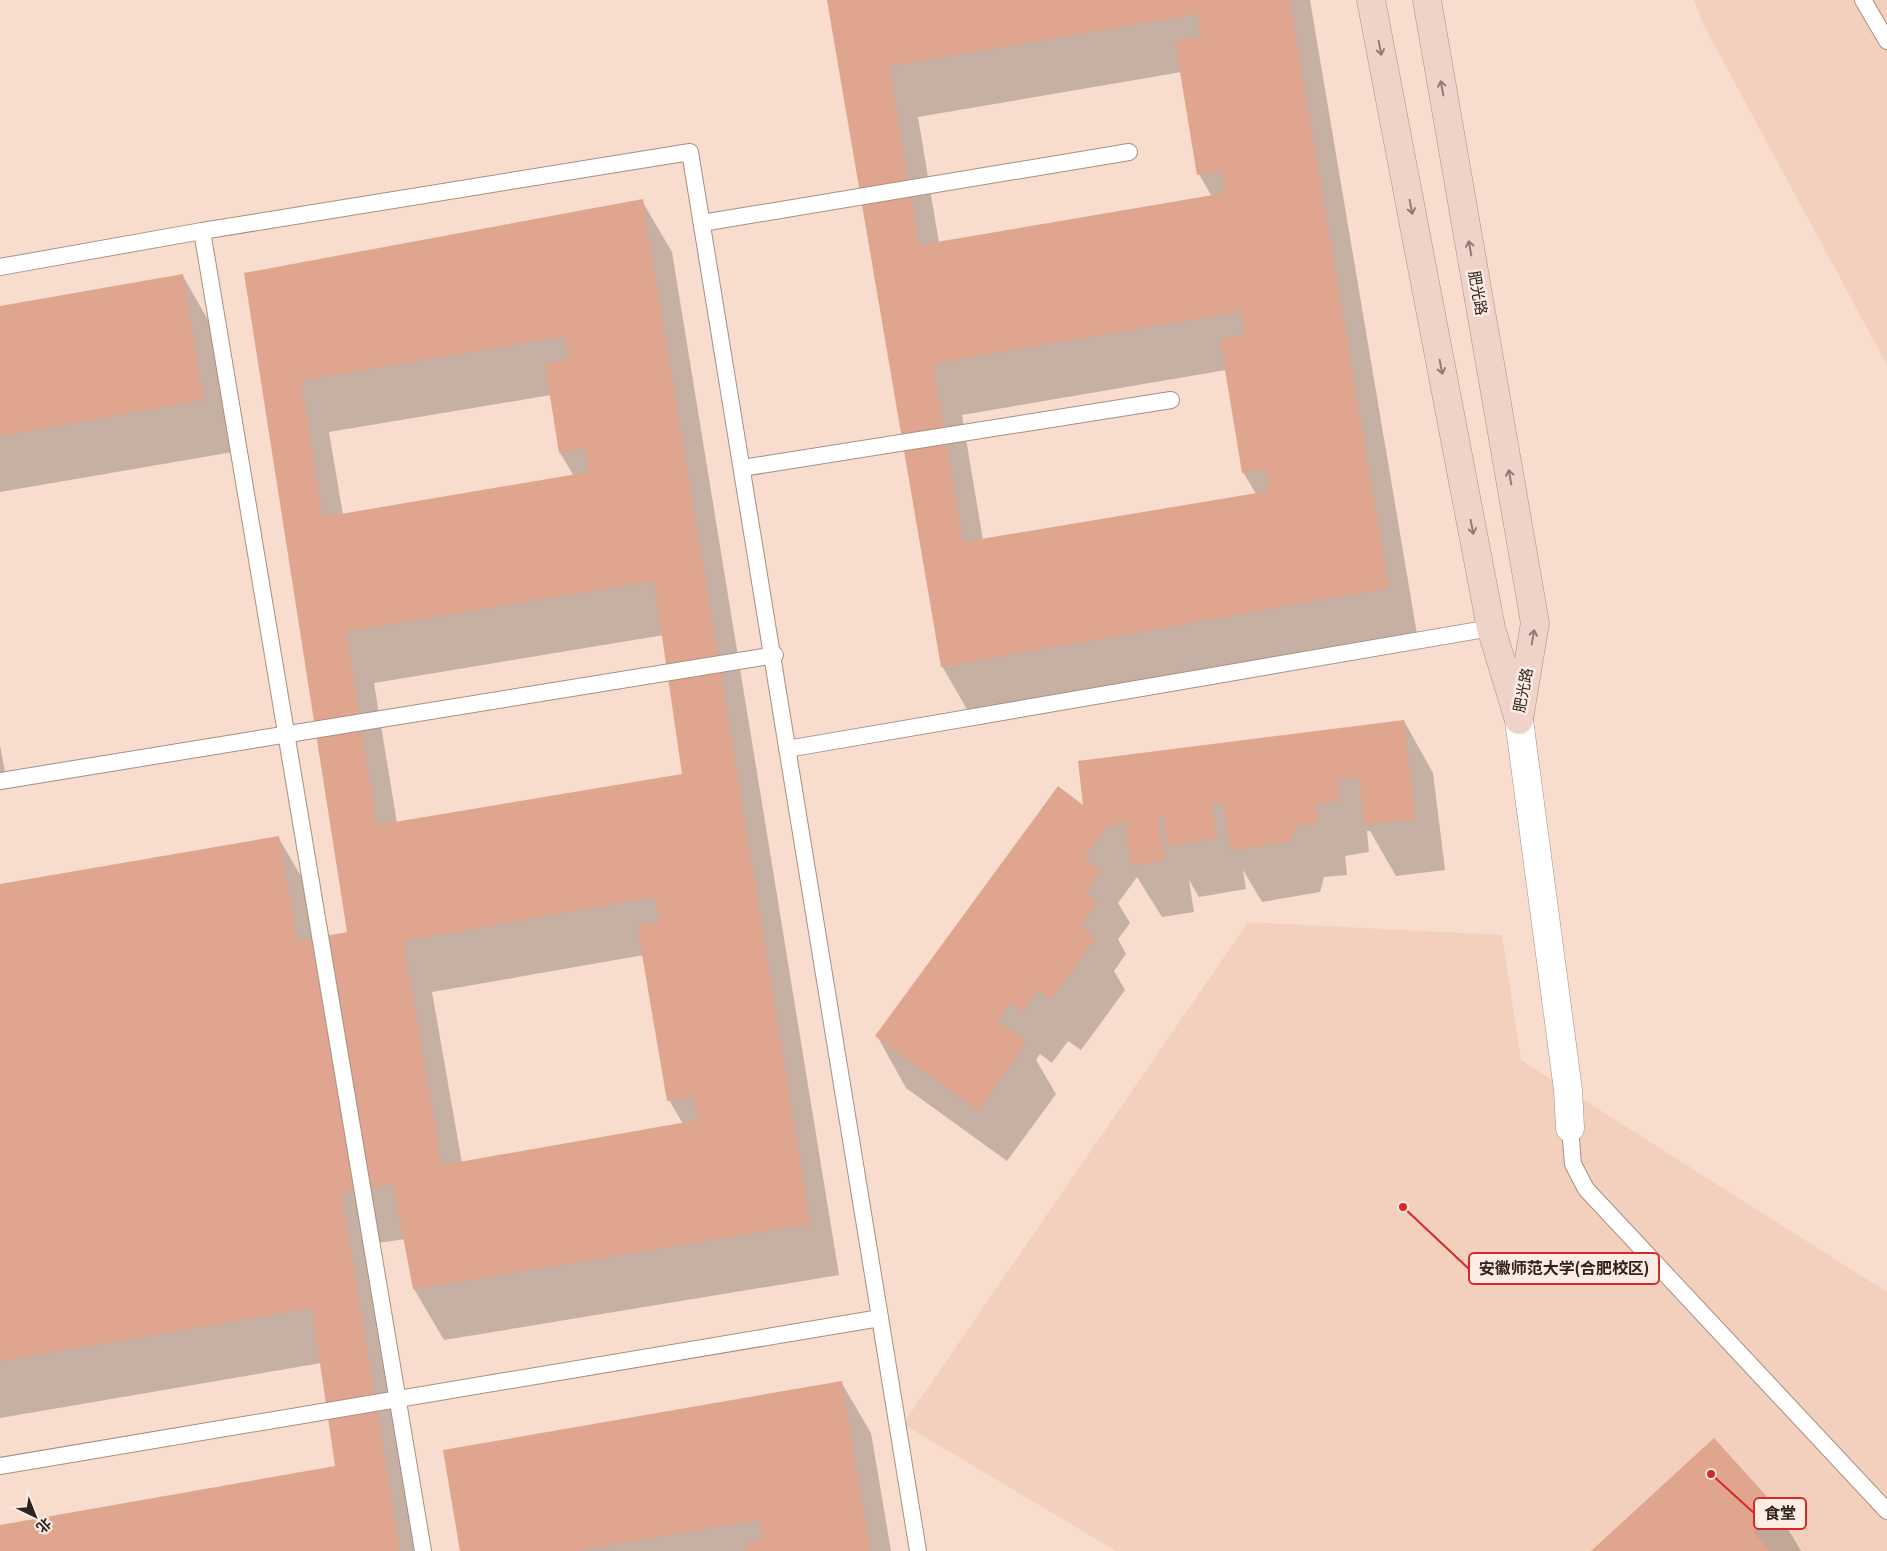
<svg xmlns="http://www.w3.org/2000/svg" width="1887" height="1551" font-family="'Public Sans','Noto Sans SC',sans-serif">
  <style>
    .built { fill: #f3d0be }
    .shadow { fill: #0003; fill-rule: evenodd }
    .building { fill: #e0a58e; fill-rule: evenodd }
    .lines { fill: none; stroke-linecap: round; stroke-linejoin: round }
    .lane-casing { stroke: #a98f82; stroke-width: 18 }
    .street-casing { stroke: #a98f82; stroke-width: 29 }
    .secondary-casing { stroke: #a98f82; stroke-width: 29 }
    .lane { stroke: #fff; stroke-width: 16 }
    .street { stroke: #fff; stroke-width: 28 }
    .secondary { stroke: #efd3c9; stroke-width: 28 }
    .oneway { stroke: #8e7c74 }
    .labels { text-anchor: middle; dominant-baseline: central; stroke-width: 5; stroke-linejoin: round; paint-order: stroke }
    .street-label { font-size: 15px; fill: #2e241f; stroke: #fdece4 }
    .leader { fill: none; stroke: #d62828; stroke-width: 2 }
    .callout-dot { fill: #d62828; stroke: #fdece4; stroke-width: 2 }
    .callout { fill: #fdece4; stroke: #d62828; stroke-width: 2 }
    .callout-label { font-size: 16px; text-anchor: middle; font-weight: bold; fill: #2e241f }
  </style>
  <rect width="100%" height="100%" fill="#f8dcce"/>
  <!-- built -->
  <g class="built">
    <polygon points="1694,0 1887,0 1887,365 1702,22"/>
    <polygon points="1248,922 1502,935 1521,1060 1887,1292 1887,1551 1116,1551 903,1424"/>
  </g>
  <!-- shadow -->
  <g class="shadow">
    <path d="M829 0H1310L1418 640 972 718 942 666ZM1182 72 1199 174 1212 197 939 243 918 117ZM1226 370 1243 472 1256 494 983 540 962 415Z"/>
    <path d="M642 201 672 252 839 1275 444 1340 414 1289 405 1239 371 1244 420 1551H0V1526L337 1467 321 1363 0 1418V885L278 837 308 888 317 939 348 933 245 274ZM551 395 560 453 574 476 343 515 329 432ZM664 635 684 775 397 823 374 683ZM644 955 669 1100 683 1124 462 1163 432 992Z"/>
    <polygon points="183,276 212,327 233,452 0,492 0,308"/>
    <polygon points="1404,721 1433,773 1445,870 1396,876 1370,831 1367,831 1369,852 1345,856 1347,875 1324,877 1320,892 1262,902 1243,870 1246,889 1199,897 1189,880 1194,912 1162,917 1137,877 1118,903 1130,923 1118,939 1126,954 1114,971 1125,990 1081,1050 1068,1041 1052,1063 1040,1054 1036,1060 1056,1094 1007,1161 906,1088 877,1036 1085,807"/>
    <polygon points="0,745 5,772 0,773"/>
    <polygon points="841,1382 871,1433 891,1551 461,1551"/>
    <polygon points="1714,1440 1777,1510 1801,1551 1593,1551"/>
  </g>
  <!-- building -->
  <g class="building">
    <path d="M827 0H1290L1389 588 941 667ZM1197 14 1201 37 1175 42 1197 175 1221 171 1225 193 919 245 889 66ZM1241 311 1245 334 1220 339 1242 473 1266 469 1269 491 963 542 933 364Z"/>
    <path d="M643 199 811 1224 413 1289 393 1184 342 1193 400 1551H0V1525L335 1466 312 1308 0 1361V884L279 836 298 941 347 932 244 273ZM565 336 569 359 545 364 559 453 585 449 589 472 323 517 301 381ZM654 581 682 774 377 825 346 632ZM655 897 660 921 637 925 667 1101 693 1096 698 1120 442 1165 404 941Z"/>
    <polygon points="183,274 204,400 0,436 0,306"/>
    <polygon points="1404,720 1416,819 1365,825 1359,777 1338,780 1341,801 1316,804 1318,823 1295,826 1291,841 1231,851 1223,803 1212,805 1217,838 1168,846 1164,817 1158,818 1165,860 1131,866 1125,826 1131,825 1131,822 1108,826 1084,858 1101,871 1085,893 1098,902 1080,926 1096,938 1051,999 1038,990 1022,1012 1010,1003 998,1021 1027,1042 978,1111 875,1036 1058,786 1083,805 1078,761"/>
    <polygon points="842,1381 871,1551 746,1551 745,1543 763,1540 759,1520 577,1551 460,1551 443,1450"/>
    <polygon points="1714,1438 1778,1509 1753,1532 1770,1551 1591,1551"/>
  </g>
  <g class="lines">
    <!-- lane casing -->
    <g class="lane-casing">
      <g id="lane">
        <polyline points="1863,0 1887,41"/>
        <polyline points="702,223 1129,152"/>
        <polyline points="0,267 202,231"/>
        <polyline points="742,468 1171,400"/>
        <polyline points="787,749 1491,628"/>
        <polyline points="0,781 775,655"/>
        <polyline points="1570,1128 1573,1164 1586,1189 1887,1511"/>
        <polyline points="0,1466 880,1318"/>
        <polyline points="423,1551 202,231 690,152 918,1551"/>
      </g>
    </g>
    <!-- street casing -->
    <g class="street-casing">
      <polyline id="street" points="1519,720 1568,1090 1570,1128"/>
    </g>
    <!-- secondary casing -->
    <g class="secondary-casing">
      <g id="secondary">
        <polyline points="1371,0 1491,628 1519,720"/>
        <polyline points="1427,0 1535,623 1520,713"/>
      </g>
    </g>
    <!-- lane -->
    <use href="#lane" class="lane"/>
    <!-- street -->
    <use href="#street" class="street"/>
    <!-- secondary -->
    <use href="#secondary" class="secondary"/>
  </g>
  <!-- one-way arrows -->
  <defs><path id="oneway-shaft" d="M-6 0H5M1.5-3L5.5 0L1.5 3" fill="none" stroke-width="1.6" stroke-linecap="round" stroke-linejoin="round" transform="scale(1.25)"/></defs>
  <g class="oneway">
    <use href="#oneway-shaft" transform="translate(1380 48) rotate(79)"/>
    <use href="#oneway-shaft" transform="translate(1442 88) rotate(-100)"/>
    <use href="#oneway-shaft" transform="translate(1411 207) rotate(79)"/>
    <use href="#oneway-shaft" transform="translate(1470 248) rotate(-100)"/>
    <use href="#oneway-shaft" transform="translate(1441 367) rotate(79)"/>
    <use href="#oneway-shaft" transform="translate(1510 477) rotate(-100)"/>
    <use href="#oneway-shaft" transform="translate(1472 527) rotate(79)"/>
    <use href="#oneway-shaft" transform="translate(1533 637) rotate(-80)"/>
  </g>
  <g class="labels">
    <!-- street labels -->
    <g class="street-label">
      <text transform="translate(1478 293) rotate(80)">肥光路</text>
      <text transform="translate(1523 690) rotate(-79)">肥光路</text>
    </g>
  </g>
  <!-- callouts -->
  <path class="leader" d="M1403 1207L1469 1269M1711 1474L1754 1513"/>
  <g class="callout-dot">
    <circle cx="1403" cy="1207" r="5"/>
    <circle cx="1711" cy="1474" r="5"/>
  </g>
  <g class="callout">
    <rect x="1469" y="1253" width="190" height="31" rx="5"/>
    <rect x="1754" y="1498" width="52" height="31" rx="5"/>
  </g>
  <g class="callout-label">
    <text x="1564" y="1274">安徽师范大学(合肥校区)</text>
    <text x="1780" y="1519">食堂</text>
  </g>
  <!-- north arrow -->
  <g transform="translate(35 1516) rotate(137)" stroke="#fdece4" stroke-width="4" paint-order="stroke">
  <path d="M0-4L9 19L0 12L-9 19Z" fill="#2e241f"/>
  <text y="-8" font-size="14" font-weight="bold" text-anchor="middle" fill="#2e241f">北</text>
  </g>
</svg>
